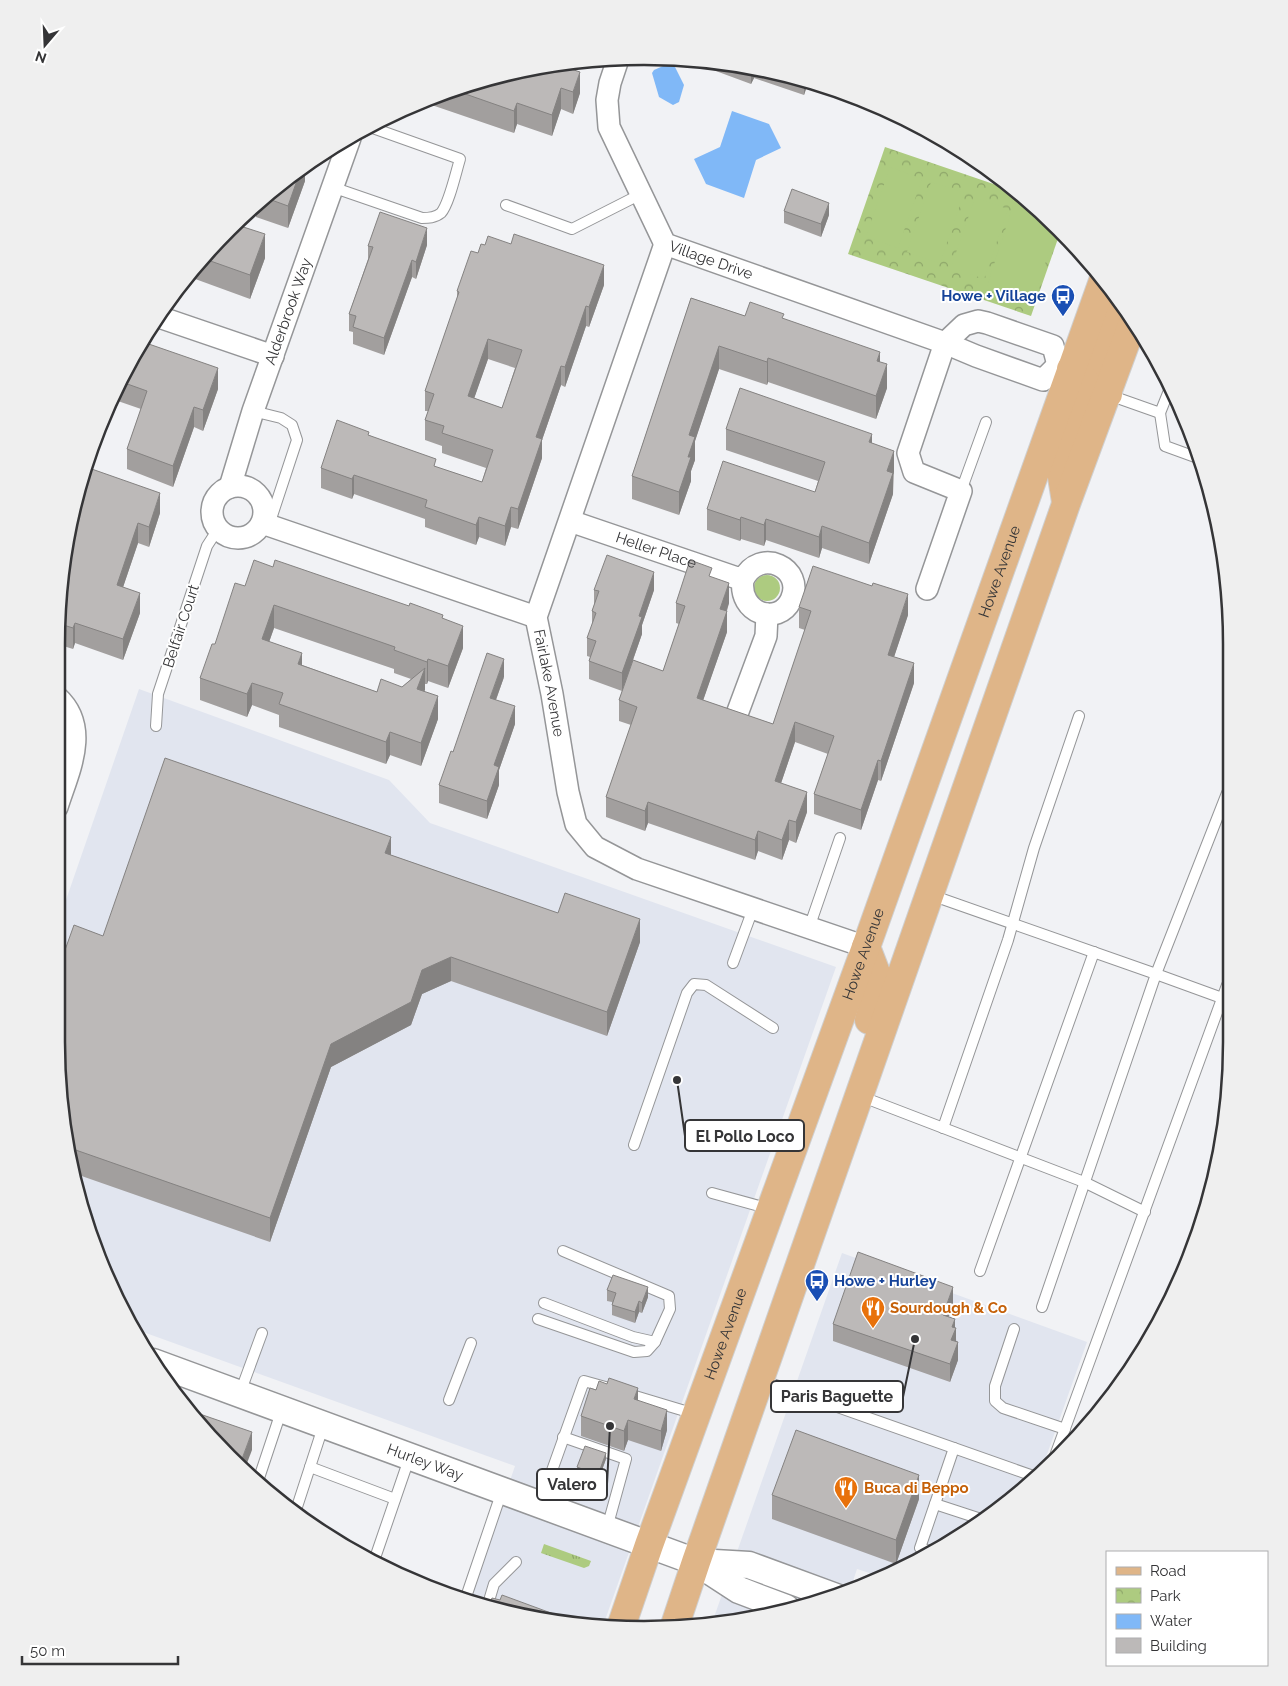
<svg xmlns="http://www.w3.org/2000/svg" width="1288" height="1686" font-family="Raleway,sans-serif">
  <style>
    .built { fill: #e1e5ef }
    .grass { fill: url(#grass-tufts) }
    .park { fill: url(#park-crowns) }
    .garden { fill: #adcb80 }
    .water { fill: #80b8f7 }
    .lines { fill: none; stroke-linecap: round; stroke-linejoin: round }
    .service-casing { stroke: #959698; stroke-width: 12 }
    .minor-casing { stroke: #959698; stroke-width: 24 }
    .tertiary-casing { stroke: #959698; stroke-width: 29 }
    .primary-casing { stroke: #cfcfcf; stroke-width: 30 }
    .service { stroke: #fff; stroke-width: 10 }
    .minor { stroke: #fff; stroke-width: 21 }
    .tertiary { stroke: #fff; stroke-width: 26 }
    .primary { stroke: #dfb588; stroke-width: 28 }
    .wall { fill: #a29f9e; fill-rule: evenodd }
    .shaded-wall { fill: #848281 }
    .building { fill: #bcb9b8; stroke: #848281; fill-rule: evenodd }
    .labels { text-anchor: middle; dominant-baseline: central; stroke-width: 4; stroke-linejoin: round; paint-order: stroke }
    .street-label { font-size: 15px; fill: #353537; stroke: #fff }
    .transit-label { font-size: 15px; font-weight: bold; fill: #164399; stroke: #fff; text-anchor: end }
    .food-label { font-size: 15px; font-weight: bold; fill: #c56008; stroke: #fff; text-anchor: start }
    .rim { fill: none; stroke: #353537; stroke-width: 2.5 }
    .leader { fill: none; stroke: #353537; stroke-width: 2 }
    .callout-dot { fill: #353537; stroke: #fff; stroke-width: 2 }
    .callout { fill: #fff; stroke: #353537; stroke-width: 2 }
    .callout-label { font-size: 16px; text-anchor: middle; font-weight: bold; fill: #353537 }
  </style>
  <defs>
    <pattern id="grass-tufts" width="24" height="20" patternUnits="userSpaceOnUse" patternTransform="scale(1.25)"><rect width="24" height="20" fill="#adcb80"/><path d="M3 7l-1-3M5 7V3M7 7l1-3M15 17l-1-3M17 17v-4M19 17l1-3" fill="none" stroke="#8ea66a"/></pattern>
    <pattern id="park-crowns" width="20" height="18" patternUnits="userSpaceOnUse" patternTransform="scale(1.25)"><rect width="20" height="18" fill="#adcb80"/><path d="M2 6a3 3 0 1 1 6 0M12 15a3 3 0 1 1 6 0" fill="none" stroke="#8ea66a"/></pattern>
  </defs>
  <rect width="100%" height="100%" fill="#f1f2f5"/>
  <!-- built -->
  <g class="built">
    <polygon points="139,689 389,780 430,823 836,967 604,1623 529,1618 470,1598 515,1466 132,1328 76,1194 56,1042 57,926"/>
    <polygon points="842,1253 1087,1342 1045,1460 1052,1463 971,1531 879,1576 857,1569 850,1590 833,1598 712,1623"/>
  </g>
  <!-- grass -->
  <polygon class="grass" points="544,1544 591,1561 589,1566 584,1568 541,1553"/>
  <!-- park -->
  <g class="park">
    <polygon points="851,95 869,101 904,120 849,100"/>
    <polygon points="885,147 1014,191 1059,228 1061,230 1031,316 848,254"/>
  </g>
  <!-- garden -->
  <g class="garden">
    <polygon points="890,167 922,179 898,248 866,237"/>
    <polygon points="931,182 964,193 940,263 907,252"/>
    <polygon points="975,198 1008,209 984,279 951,267"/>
    <polygon points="1014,203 1039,212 1058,227 1031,304 986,289"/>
    <circle cx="767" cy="588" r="13"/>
  </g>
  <!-- water -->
  <g class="water">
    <polygon points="670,63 674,65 684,85 679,102 673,105 659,97 652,73 654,70"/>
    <polygon points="732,111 769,124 781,148 756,160 744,198 706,184 694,159 720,147"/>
  </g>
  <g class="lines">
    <!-- service casing -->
    <g class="service-casing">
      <g id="service">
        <path d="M332 187 422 218C428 218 435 218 441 213 449 204 456 172 460 159L370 127"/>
        <polyline points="506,205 572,229 641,194"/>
        <polyline points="1109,395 1160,413 1170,388"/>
        <polyline points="253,411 281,418 292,425 297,440 269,525"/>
        <polyline points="1160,413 1165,446 1198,458"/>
        <polyline points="961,491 986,422"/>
        <polyline points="156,726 158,694 207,546 218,529"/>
        <polyline points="931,895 1156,974 1042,1307"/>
        <polyline points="809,928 840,838"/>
        <polyline points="733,963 753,909"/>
        <polyline points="1222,998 1156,974 1227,793"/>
        <polyline points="860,1096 1084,1182 1145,1212"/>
        <polyline points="943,1128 1008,940 1034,848 1079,716"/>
        <polyline points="634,1145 687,993 694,984 706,985 773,1028"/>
        <polyline points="712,1193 770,1209"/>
        <polyline points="980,1271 1094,952"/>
        <polyline points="544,1303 633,1337 655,1342"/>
        <polyline points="538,1319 634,1352 647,1351 655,1342 670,1309 669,1296 563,1251"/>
        <polyline points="1014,1329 995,1386 995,1401 1003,1408 1065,1429"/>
        <polyline points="761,1380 1036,1477"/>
        <polyline points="240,1393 262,1333"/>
        <polyline points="625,1393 695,1414"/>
        <polyline points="449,1400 471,1343"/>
        <polyline points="563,1437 626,1459 607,1528"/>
        <polyline points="1052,1464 1227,985"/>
        <polyline points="310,1467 395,1499"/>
        <polyline points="257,1484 282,1409"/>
        <polyline points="540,1504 584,1381 609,1388"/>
        <polyline points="935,1504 984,1520"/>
        <polyline points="296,1510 324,1424"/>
        <polyline points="930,1551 920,1548 954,1448"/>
        <polyline points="375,1558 410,1456"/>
        <polyline points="466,1597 502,1491"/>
        <polyline points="488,1604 494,1584 516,1562"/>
      </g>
    </g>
    <!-- minor casing -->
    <g class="minor-casing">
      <g id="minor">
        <path id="s1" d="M618 59 610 83 607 100 609 127 665 244 945 343 976 356 1043 380 1058 365"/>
        <path id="s2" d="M665 244 536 617 552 694 568 792 576 824 595 847 637 869 866 947"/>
        <polyline points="159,317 273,356"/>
        <circle cx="238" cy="512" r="26"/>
        <path id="s3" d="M230 487 253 411 350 138"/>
        <path id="s4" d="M570 521 743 580C738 613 778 627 791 600 806 568 759 546 743 580"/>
        <polyline points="262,523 536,617"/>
        <polyline points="927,589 961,491 914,472 908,453 945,343 964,325 978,321 987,323 1053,346 1058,365"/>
        <polyline points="737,714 766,636 767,614"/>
        <path d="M57 807C68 772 91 728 57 697"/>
      </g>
    </g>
    <!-- tertiary casing -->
    <g class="tertiary-casing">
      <g id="tertiary">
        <path id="s5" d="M153 1362 696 1562 739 1590 786 1608"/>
        <polyline points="697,1562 749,1565 836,1597"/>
      </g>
    </g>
    <!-- primary casing -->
    <g class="primary-casing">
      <g id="primary">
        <path d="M1108 394C1084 372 1110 326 1119 301"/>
        <path d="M1066 502 1060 464 1086 391C1086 378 1082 376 1071 369"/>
        <polyline points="866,947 878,978 877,995 869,1020"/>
        <path id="s6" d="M622 1624 649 1545 866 947 1103 281"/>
        <polyline points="674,1628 696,1562 1066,504 1134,320"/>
      </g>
    </g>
    <!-- service -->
    <use href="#service" class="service"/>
    <!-- minor -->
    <use href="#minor" class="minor"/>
    <!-- tertiary -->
    <use href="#tertiary" class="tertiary"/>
    <!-- primary -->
    <use href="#primary" class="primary"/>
  </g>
  <!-- wall -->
  <g class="wall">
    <polygon points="686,60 758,67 808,83 804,95 754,78 751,84"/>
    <polygon points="529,68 580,93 573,114 561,109 552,136 517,124 514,133 420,101"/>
    <polygon points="305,166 305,181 288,228 256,217 256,213 250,211"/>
    <polygon points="784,211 829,215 821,237 784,223"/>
    <polygon points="229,228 265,258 250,299 187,276"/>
    <polygon points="427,245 416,279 412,277 384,355 353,344 353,332 349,331 349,314 368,259 368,246"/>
    <path d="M478 253 604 285 589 327 586 326 565 387 561 385 542 440V458L518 529 511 527 505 546 479 537 476 545 425 527V519L354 494 352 499 321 488V468L369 435 436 467 482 482 486 468 442 453V446L425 440V420L428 411H425V391L457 300V291ZM488 359 515 368 502 408 474 398Z"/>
    <polygon points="691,298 745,316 784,319 880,362 887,388 876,419 768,382 767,385 719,369 695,441 695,460 691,471 691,481 679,515 632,499 632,476"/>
    <polygon points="143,342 218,389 203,431 194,427 173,487 127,469 127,449 141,409 112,399 92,456 90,455 117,384"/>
    <polygon points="726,429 872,443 894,472 893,494 869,564 822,548 819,558 766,540 764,546 741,539 740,541 707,530 707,509 815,492 818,481 726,450"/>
    <polygon points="76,492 160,513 149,547 138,543 123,587 140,613 123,660 75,643 73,649 57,644 58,606"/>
    <path d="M273 567 443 619 463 648 448 688 428 681 427 684H425L424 691 438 719 421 766 390 755 386 764 279 727V715L252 705 247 717 200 700V678L215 644 245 586ZM274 628 394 669V673L411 679 402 687 377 692 302 665 269 642Z"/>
    <polygon points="712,577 729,603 727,611 727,632 703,700 773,724 805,630 799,628 799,607 908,615 894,657 914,683 881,781 878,780 861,830 814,814 814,794 828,754 795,742 781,783 807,812 796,843 789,840 782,860 758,851 755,860 648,823 645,831 606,817 606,797 631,725 619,721 619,700 622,691 589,679 589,661 590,657 587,656 587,638 592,626 592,611 594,605 594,590 654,590 642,625 642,634 633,660 663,671 679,624 676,623 676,603"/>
    <polygon points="504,677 496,700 515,724 499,770 499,785 487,819 439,803 439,785 453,752"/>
    <polygon points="391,855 640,942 607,1036 451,981 422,994 411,1025 331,1067 270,1242 73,1173 56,1042 103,936"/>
    <polygon points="607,1290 648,1297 642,1313 639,1312 635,1323 612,1315 612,1302 607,1301"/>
    <polygon points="953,1305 948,1316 955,1328 958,1360 950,1382 833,1341 833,1324"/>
    <polygon points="638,1401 667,1430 661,1451 628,1440 624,1451 581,1436 581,1416"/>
    <polygon points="606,1459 598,1481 577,1473 577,1467"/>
    <polygon points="772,1495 919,1499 896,1564 772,1519"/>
  </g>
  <!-- shaded-wall -->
  <g class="shaded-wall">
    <polygon points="751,67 754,67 754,78 751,84"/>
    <polygon points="580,72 580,93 573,114 573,92"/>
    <polygon points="804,81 808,83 804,95"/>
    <polygon points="561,88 561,109 552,136 552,115"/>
    <polygon points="517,103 517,124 514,133 514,111"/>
    <polygon points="305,166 305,181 288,228 288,206 301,169"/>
    <polygon points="829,203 829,215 821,237 821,224"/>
    <polygon points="427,228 427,245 416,279 416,262"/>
    <polygon points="265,234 265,258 250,299 250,275"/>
    <polygon points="412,260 412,277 384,355 384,338"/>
    <polygon points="604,265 604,285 589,327 589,307"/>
    <polygon points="586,306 586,326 565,387 565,367"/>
    <polygon points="488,339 488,359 468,416 468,396"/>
    <polygon points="719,346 719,369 695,441 695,460 691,471 691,481 679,515 679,492 689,435"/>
    <polygon points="880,352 880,375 877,361"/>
    <polygon points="768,358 768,382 767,385 767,362"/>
    <polygon points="887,364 887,388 876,419 876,396"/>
    <polygon points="561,366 561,385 542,440 542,458 518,529 518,509 536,437"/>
    <polygon points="218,368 218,389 203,431 203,410"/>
    <polygon points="112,398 112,399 92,456 92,450"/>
    <polygon points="194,407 194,427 173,487 173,466"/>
    <polygon points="872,434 872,455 869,442"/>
    <polygon points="894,451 894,472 887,492 887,471"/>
    <polygon points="893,473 893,494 869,564 869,543"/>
    <polygon points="354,475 354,494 352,499 352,479"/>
    <polygon points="160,493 160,513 149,547 149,527"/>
    <polygon points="511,507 511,527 505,546 505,526"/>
    <polygon points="479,517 479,537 476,545 476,525"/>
    <polygon points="741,517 741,539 740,541 740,520"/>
    <polygon points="766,519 766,540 764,546 764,525"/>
    <polygon points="138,523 138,543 117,605 117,585"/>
    <polygon points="822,526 822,548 819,558 819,537"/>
    <polygon points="654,572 654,590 642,625 642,634 622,691 622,673 639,616"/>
    <polygon points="729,583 729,603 720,630 720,609"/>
    <polygon points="140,593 140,613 123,660 123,639"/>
    <polygon points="908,594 908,615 888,675 888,655"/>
    <polygon points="274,605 274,628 262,662 262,639"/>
    <polygon points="727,611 727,632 697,718 697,698"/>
    <polygon points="75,623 75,643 73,649 73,628"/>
    <polygon points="463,626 463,648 448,688 448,666"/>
    <polygon points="302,653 302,675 298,664"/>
    <polygon points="428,659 428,681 427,684 427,662"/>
    <polygon points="504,659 504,677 490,716 490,698"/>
    <polygon points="914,663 914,683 881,781 881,761"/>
    <polygon points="425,668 425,690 417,711 417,689"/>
    <polygon points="252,683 252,705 247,717 247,694"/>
    <polygon points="438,696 438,719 421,766 421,743"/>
    <polygon points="515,706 515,724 499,770 499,785 487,819 487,801 494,765"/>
    <polygon points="795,722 795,742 775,801 775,781"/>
    <polygon points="390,732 390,755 386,764 386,742"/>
    <polygon points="878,760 878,780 861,830 861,810"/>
    <polygon points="807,792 807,812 796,843 796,822"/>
    <polygon points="648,802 648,823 645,831 645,811"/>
    <polygon points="789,820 789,840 782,860 782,840"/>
    <polygon points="758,831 758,851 755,860 755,840"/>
    <polygon points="391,837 391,861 385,853"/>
    <polygon points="640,919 640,942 607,1036 607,1012"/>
    <polygon points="451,957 451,981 422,994 411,1025 331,1067 270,1242 270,1218 331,1044 422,970"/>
    <polygon points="648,1287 648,1297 642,1313 642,1303"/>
    <polygon points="953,1287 953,1305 943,1332 943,1315"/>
    <polygon points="639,1301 639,1312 635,1323 635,1312"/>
    <polygon points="955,1319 955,1330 956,1328 956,1346 951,1340 952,1327"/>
    <polygon points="958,1342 958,1360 950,1382 950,1364"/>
    <polygon points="638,1388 638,1408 634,1399"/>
    <polygon points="667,1410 667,1430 661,1451 661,1431"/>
    <polygon points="628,1420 628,1440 624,1451 624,1431"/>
    <polygon points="252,1432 252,1450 244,1471 239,1467"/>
    <polygon points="606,1453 606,1459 598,1481 598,1475"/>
    <polygon points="919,1475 919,1499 896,1564 896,1540"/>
  </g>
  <!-- building -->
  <g class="building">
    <polygon points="559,65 580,72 573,92 561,88 552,115 517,103 514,111 454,90 529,68"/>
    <polygon points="301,169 288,206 266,198"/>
    <polygon points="792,189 829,203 821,224 784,211"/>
    <polygon points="380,212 427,228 416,262 412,260 384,338 353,327 356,316 349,314 373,247 368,246"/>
    <polygon points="234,224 265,234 250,275 202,258 229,228"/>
    <path d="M514 234 604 265 589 307 586 306 565 367 561 366 536 437 542 439 518 509 511 507 505 526 479 517 476 525 425 507 427 500 354 475 352 479 321 468 337 420 369 432 368 435 436 459 434 466 482 482 493 450 442 433 444 426 425 420 434 394 425 391 459 292 457 291 471 251 478 253 481 244 485 245 488 236 511 244ZM488 339 522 350 502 408 468 396Z"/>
    <polygon points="691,298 745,316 750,302 784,314 782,318 880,352 877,361 887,364 876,396 768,358 767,362 719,346 689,435 695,437 688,457 691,457 679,492 632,476"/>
    <polygon points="143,342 218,368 203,410 194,407 173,466 127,449 147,391 119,381"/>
    <polygon points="740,388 872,434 869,442 894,451 887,471 893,473 869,543 822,526 819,537 766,519 764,525 741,517 740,520 707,509 723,461 815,492 825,462 726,429"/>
    <polygon points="86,467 160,493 149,527 138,523 117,585 140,593 123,639 75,623 73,628 57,623 58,606 76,492"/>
    <polygon points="607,555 654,572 639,616 642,617 622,673 589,661 596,641 587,638 596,613 592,611 599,591 594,590"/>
    <polygon points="254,560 273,567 275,560 409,606 410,603 443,615 442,618 463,626 448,666 428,659 427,662 394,650 395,647 274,605 262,639 302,653 298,664 377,692 381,679 402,687 425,668 417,689 438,696 421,743 390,732 386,742 279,704 283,693 252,683 247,694 200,678 212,644 215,644 235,583 245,586"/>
    <polygon points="690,560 712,568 709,576 729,583 720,609 727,611 697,698 773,724 811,611 799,607 813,566 872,586 873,583 908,594 888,655 914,663 881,761 878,760 861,810 814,794 834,736 795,722 775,781 807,792 796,822 789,820 782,840 758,831 755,840 648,802 645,811 606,797 637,707 619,700 633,660 663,671 685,606 676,603"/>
    <polygon points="487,653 504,659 490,698 515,706 494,765 499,767 487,801 439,785 451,751 453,752"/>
    <polygon points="165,758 391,837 385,853 558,913 565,893 640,919 607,1012 451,957 422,970 411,1002 331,1044 270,1218 70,1148 56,1042 56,975 74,925 103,936"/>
    <polygon points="858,1252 953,1287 943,1315 955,1319 952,1327 956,1328 951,1340 958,1342 950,1364 833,1324"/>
    <polygon points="613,1275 648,1287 642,1303 639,1301 635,1312 612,1305 616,1293 607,1290"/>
    <polygon points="609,1378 638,1388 634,1399 667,1410 661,1431 628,1420 624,1431 581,1416 590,1388 596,1390 599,1381 607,1384"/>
    <polygon points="194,1412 252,1432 239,1467 202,1429 192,1416"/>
    <polygon points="796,1430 919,1475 896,1540 772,1495"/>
    <polygon points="585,1446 606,1453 598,1475 577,1467"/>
    <polygon points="502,1595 570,1620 570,1621 529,1618 489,1605 492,1598 500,1600"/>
  </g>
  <!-- icons -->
  <defs>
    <g id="bus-pin" transform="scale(1.25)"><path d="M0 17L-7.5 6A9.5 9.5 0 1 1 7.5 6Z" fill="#1a4fb4" stroke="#fff"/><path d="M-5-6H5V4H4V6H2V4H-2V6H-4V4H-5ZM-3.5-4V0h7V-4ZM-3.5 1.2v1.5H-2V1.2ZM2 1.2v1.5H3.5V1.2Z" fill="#fff"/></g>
    <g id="restaurant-pin" transform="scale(1.25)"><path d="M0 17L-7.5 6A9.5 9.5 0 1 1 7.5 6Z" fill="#e8710a" stroke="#fff"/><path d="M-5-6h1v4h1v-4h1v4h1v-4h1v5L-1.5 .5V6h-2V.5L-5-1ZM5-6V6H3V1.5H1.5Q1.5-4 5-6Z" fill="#fff"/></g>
  </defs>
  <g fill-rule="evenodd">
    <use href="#bus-pin" x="1063" y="296"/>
    <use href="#bus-pin" x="817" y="1281"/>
    <use href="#restaurant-pin" x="873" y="1308"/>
    <use href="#restaurant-pin" x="846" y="1488"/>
  </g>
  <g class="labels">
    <!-- street labels -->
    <g class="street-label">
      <text stroke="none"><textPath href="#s1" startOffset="248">Village Drive</textPath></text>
      <text stroke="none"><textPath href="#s3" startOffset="185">Alderbrook Way</textPath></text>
      <text stroke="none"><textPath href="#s4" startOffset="91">Heller Place</textPath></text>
      <text stroke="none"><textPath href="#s6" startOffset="1118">Howe Avenue</textPath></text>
      <text transform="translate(181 626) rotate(-72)">Belfair Court</text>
      <text stroke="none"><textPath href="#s2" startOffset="462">Fairlake Avenue</textPath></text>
      <text stroke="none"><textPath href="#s6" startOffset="712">Howe Avenue</textPath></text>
      <text stroke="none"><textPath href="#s6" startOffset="308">Howe Avenue</textPath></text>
      <text stroke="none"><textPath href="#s5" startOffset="290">Hurley Way</textPath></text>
    </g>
    <!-- transit labels -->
    <g class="transit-label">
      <text x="1046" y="296">Howe + Village</text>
      <text x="834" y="1281" text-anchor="start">Howe + Hurley</text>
    </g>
    <!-- food labels -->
    <g class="food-label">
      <text x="890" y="1308">Sourdough &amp; Co</text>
      <text x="864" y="1488">Buca di Beppo</text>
    </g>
  </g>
  <!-- crop -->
  <path d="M0 0H1288V1686H0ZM644 65H644A579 579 0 0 1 1223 644V1042A579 579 0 0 1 644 1621H644A579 579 0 0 1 65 1042V644A579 579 0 0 1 644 65Z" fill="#efefef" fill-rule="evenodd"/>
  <path class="rim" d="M644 65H644A579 579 0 0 1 1223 644V1042A579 579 0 0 1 644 1621H644A579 579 0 0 1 65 1042V644A579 579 0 0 1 644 65Z"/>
  <!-- callouts -->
  <path class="leader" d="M677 1080L685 1136M915 1339L903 1397M610 1426L607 1484"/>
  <g class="callout-dot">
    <circle cx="677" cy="1080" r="5"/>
    <circle cx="915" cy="1339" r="5"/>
    <circle cx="610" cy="1426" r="5"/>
  </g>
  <g class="callout">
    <rect x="685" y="1120" width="119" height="31" rx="5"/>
    <rect x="771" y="1381" width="132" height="31" rx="5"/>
    <rect x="537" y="1469" width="70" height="31" rx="5"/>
  </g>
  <g class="callout-label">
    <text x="745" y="1142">El Pollo Loco</text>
    <text x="837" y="1402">Paris Baguette</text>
    <text x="572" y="1490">Valero</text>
  </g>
  <!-- legend -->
  <rect x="1106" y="1551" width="162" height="115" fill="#ffffff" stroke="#aeaeaf"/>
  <rect x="1116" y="1567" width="25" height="8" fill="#dfb588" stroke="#aeaeaf"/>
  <text x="1150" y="1576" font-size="15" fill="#353537">Road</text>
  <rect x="1116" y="1588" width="25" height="15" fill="url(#park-crowns)" stroke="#aeaeaf"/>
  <text x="1150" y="1601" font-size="15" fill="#353537">Park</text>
  <rect x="1116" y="1614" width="25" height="15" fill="#80b8f7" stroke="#aeaeaf"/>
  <text x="1150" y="1626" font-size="15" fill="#353537">Water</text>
  <rect x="1116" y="1638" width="25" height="15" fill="#bcb9b8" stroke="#aeaeaf"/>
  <text x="1150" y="1651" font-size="15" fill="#353537">Building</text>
  <!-- north arrow -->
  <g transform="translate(45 45) rotate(199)" stroke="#ffffff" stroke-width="4" paint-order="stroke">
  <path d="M0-4L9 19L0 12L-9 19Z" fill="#353537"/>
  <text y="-8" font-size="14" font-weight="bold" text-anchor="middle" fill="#353537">N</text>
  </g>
  <!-- scale -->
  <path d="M22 1656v8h156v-8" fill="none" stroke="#353537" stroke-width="2.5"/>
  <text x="30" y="1656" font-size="15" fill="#353537" stroke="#ffffff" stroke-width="4" paint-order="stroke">50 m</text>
</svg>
